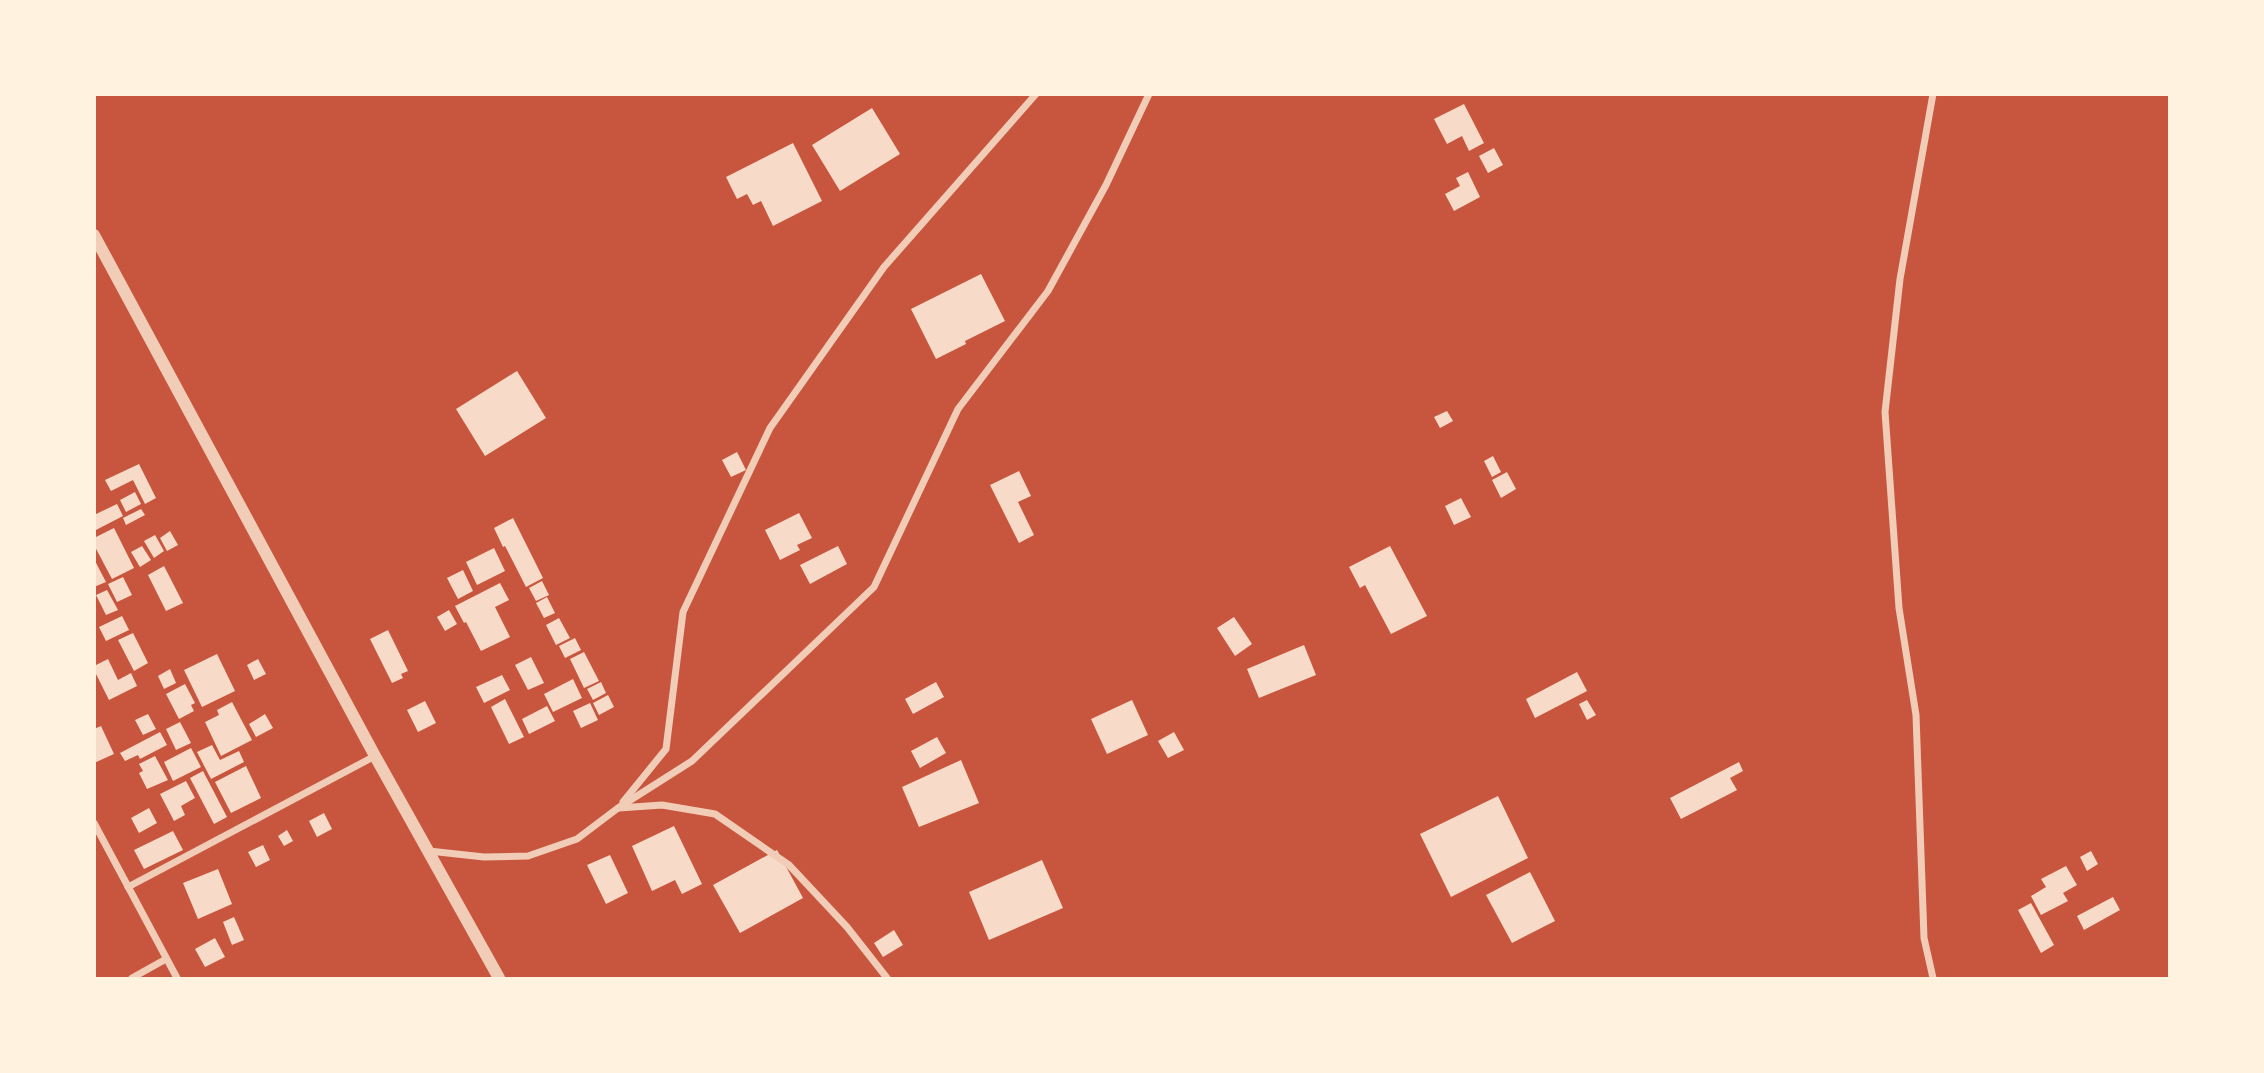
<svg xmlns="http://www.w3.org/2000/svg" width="2264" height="1073" font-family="Helvetica,sans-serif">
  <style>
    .building { fill: #f7dbc8 }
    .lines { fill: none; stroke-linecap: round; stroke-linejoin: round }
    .minor { stroke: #f1ccb7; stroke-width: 7 }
    .tertiary { stroke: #f1ccb7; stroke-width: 12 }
  </style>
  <rect width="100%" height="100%" fill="#c8553d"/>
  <!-- building -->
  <g class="building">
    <polygon points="1464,104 1484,143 1469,151 1462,136 1447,144 1434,119"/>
    <polygon points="872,108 900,154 840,191 812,145"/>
    <polygon points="793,143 822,201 773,226 761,201 753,205 747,194 737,199 726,177"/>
    <polygon points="1494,148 1503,165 1488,173 1479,156"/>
    <polygon points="1468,172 1480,197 1454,211 1445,194 1460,186 1456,178"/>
    <polygon points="981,274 1005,321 965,341 966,344 936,359 911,309"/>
    <polygon points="517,371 546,418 485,456 456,409"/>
    <polygon points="1447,411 1453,421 1440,428 1434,417"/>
    <polygon points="737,452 746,470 731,477 722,460"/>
    <polygon points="1493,456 1501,472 1492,477 1484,461"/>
    <polygon points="139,464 156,498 145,504 133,480 111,491 105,480"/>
    <polygon points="1019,471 1031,496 1018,502 1034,535 1019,543 990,485"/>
    <polygon points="1507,472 1516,489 1501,498 1492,480"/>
    <polygon points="135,492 141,504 126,512 120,500"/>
    <polygon points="1461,498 1471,517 1454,525 1445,506"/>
    <polygon points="117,504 123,516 94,531 94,515"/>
    <polygon points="141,509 145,515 126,525 123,518"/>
    <polygon points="799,513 812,538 797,545 800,550 780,560 765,530"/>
    <polygon points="513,518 543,578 526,587 505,546 503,547 494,528"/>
    <polygon points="114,528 134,568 112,579 94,545 94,538"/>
    <polygon points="170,531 178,545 167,551 160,538"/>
    <polygon points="155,535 164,551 154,558 144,541"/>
    <polygon points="142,546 151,560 140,567 131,552"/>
    <polygon points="838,546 847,564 810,584 800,565"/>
    <polygon points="1390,546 1427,616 1391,634 1365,585 1360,588 1349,567"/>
    <polygon points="494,548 505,571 477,585 466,562"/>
    <polygon points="94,559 106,582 94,587"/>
    <polygon points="164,566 183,603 166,611 148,575"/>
    <polygon points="463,570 473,591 458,599 447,578"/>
    <polygon points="123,577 132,595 117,602 108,584"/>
    <polygon points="542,581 549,595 536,601 529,588"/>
    <polygon points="500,583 509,600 495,607 510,637 481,651 466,622 464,623 455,606"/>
    <polygon points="107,590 118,610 106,615 96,595"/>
    <polygon points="547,597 555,613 544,618 536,603"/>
    <polygon points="449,610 457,624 445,631 437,617"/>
    <polygon points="122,616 129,630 106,641 99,627"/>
    <polygon points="1234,617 1252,644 1235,656 1217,628"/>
    <polygon points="559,618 570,638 556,645 546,625"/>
    <polygon points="388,630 408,671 401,674 403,678 392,683 370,639"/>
    <polygon points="133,633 148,663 134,671 118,640"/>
    <polygon points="575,638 581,650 565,658 559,646"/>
    <polygon points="1304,645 1316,675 1259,698 1247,669"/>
    <polygon points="584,652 599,681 584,688 570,659"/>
    <polygon points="217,654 235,691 202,707 184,670"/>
    <polygon points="531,657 544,683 528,690 515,665"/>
    <polygon points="108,659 118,680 131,673 137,686 109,700 94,670 94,666"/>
    <polygon points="258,659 266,674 254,680 247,665"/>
    <polygon points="170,669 176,683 164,689 158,676"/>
    <polygon points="1577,672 1587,691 1535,718 1526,699"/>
    <polygon points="502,675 510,690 484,703 476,687"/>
    <polygon points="573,679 582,698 553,712 544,694"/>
    <polygon points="601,682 606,693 593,700 587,689"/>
    <polygon points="936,682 944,697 913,714 905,699"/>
    <polygon points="185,684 195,703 191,705 194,711 179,719 166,694"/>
    <polygon points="608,695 614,707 599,715 593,703"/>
    <polygon points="505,699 524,737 509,744 491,707"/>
    <polygon points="1132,700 1148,735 1107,754 1091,719"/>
    <polygon points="1587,700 1596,715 1587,720 1579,704"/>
    <polygon points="425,701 436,723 418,732 407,710"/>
    <polygon points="232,702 252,740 221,756 205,722 219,715 217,710"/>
    <polygon points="590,703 598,720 581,728 573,711"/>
    <polygon points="547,706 555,721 529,734 522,719"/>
    <polygon points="148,714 156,729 143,735 135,720"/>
    <polygon points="265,714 273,728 256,737 249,724"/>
    <polygon points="180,722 191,743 176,750 166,729"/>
    <polygon points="101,726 114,754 94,763 94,729"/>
    <polygon points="160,732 167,745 140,759 138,755 125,761 120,753"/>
    <polygon points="1174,732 1184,750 1168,758 1158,741"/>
    <polygon points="937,737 946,753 920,768 911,751"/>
    <polygon points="212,745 220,760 239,751 244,762 211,779 197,752"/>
    <polygon points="191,748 201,767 173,781 164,762"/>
    <polygon points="155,756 168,780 147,789 139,773 143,771 139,764"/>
    <polygon points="961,760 979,803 919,827 902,787"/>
    <polygon points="1739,762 1743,771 1730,778 1737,790 1681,819 1670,798"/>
    <polygon points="246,766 261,798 231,813 215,782"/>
    <polygon points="203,771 227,817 214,824 190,778"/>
    <polygon points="186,781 195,798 181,806 185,815 174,821 160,794"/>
    <polygon points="1498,796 1528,858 1451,897 1420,834"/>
    <polygon points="149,808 157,823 139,833 131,818"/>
    <polygon points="324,813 332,829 317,837 309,821"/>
    <polygon points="674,826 702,884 682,894 675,880 652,891 632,846"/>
    <polygon points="287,830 293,841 284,846 278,836"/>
    <polygon points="173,831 183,850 144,869 134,850"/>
    <polygon points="263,845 270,860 256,867 248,852"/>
    <polygon points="777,850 803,898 740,933 713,885"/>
    <polygon points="2091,851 2098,864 2087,871 2080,857"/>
    <polygon points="610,855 628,893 606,904 587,865"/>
    <polygon points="1042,860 1063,908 989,940 969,892"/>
    <polygon points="2066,866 2077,885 2063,893 2068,901 2041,915 2031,896 2046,887 2041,879"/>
    <polygon points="218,869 232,904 198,919 183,883"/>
    <polygon points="1530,872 1555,921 1512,943 1486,895"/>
    <polygon points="2113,897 2120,910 2084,930 2077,916"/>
    <polygon points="2031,903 2054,945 2041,953 2018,910"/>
    <polygon points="234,917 244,940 232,945 223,922"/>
    <polygon points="894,930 903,945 883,957 874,943"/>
    <polygon points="215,938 225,957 205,967 195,949"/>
  </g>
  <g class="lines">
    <!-- minor -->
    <g class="minor">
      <polyline points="1933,94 1900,279 1885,412 1899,608 1916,715 1924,938 1933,978"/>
      <polyline points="623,802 666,749 683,612 770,428 884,267 1036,94"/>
      <polyline points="619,808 662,805 715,814 789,865 847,927 887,978"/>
      <polyline points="94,823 177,978"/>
      <polyline points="429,851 484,857 528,856 577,839 618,808 692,761 874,587 958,409 1048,291 1106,185 1149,94"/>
      <polyline points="128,887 375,756"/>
      <polyline points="132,978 166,959"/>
    </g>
    <!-- tertiary -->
    <polyline class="tertiary" points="94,235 375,756 499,978"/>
  </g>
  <!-- border -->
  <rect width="2264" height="1073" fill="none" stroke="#fff3e0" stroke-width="192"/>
</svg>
